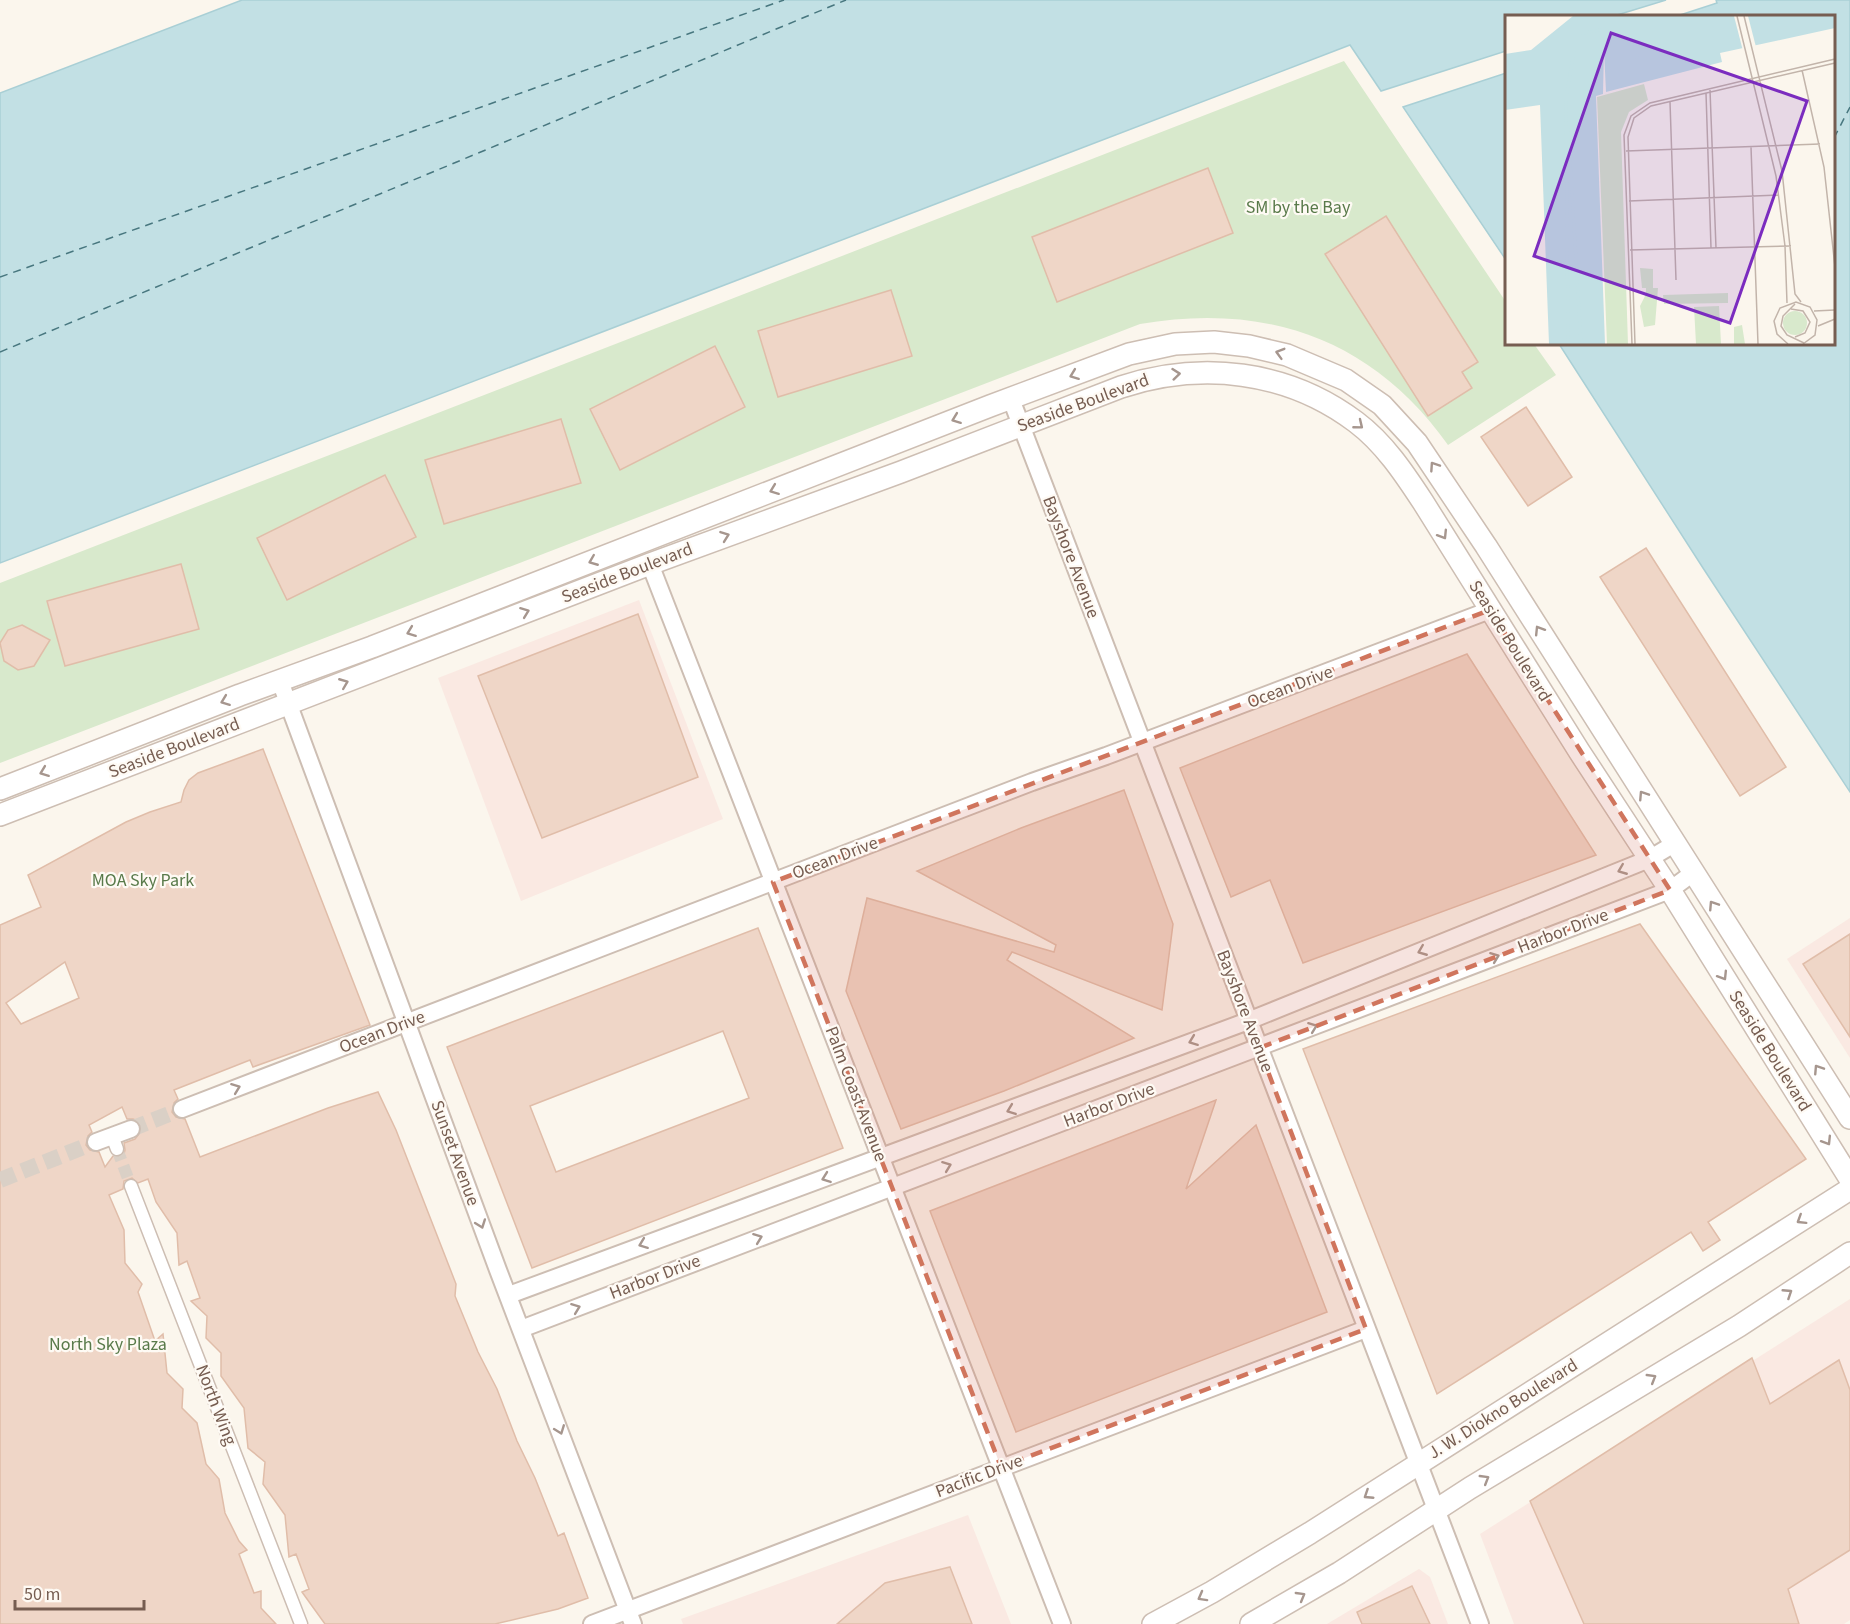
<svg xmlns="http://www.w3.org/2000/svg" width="1850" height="1624" font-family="'Source Sans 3',sans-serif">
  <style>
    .commercial { fill: #fae9e2 }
    .green { fill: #d8e9cc }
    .water { fill: #c2e0e4; stroke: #a9cfd5; stroke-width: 1.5 }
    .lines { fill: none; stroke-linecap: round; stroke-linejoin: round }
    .ferry { stroke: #48777f; stroke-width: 1.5; stroke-dasharray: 8 6; stroke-linecap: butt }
    .building { fill: #efd6c7; stroke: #e0bda9; stroke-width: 1.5; fill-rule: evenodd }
    .pedestrian-tunnel { stroke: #dad0c6; stroke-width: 12; stroke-dasharray: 12 6; stroke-linecap: butt }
    .minor-tunnel { stroke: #dad0c6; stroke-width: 16; stroke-dasharray: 16 8; stroke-linecap: butt }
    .pedestrian-casing { stroke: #cdbeb3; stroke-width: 15 }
    .minor-casing { stroke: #cdbeb3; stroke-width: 20 }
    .tertiary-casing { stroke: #cdbeb3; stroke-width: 24 }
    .pedestrian { stroke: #fff; stroke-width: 12 }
    .minor { stroke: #fff; stroke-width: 16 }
    .tertiary { stroke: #fff; stroke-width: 21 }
    .oneway { stroke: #a6968e }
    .marked { fill: #d0755d; fill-opacity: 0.2; stroke: #d0755d; stroke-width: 4.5; stroke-dasharray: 12 8; stroke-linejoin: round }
    .labels { text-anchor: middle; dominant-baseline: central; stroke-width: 4.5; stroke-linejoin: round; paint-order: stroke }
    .park-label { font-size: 18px; fill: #597a4a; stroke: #fefaf4 }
    .street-label { font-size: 18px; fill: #765d51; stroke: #fefaf4 }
    .inset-river { fill: none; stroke: #c2e0e4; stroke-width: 3 }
    .inset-road { fill: none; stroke: #c2b4aa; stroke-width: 1.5 }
    .view { fill: #7b2cbf; fill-opacity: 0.15; stroke: #7b2cbf; stroke-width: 3 }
    .inset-edge { fill: none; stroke: #765d51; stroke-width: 3 }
  </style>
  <rect width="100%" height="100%" fill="#fbf6ed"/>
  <!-- commercial -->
  <g class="commercial">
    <polygon points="639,600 723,819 521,901 438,678"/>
    <polygon points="1850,918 1850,1058 1787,959"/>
    <polygon points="1850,1299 1850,1620 1844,1624 1514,1624 1480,1534"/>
    <polygon points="968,1515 1011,1624 683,1624 681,1619"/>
    <polygon points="1419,1569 1430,1577 1448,1624 1327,1624"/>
  </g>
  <!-- green -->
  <path class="green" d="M1344 61 1506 302V344H1534L1556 375 1448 445C1373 339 1266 302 1140 324L0 763V583Z"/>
  <!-- water -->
  <g class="water">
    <polygon points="242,0 1666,0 1614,16 1506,16 1506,51 1381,91 1350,45 0,563 0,93"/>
    <polygon points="1716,0 1850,0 1850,792 1703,568 1559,344 1834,344 1834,16 1677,16 1717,3"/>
    <polygon points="1506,73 1506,260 1403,107"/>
  </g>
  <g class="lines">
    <!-- ferry -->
    <g class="ferry">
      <polyline points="1834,138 1850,107"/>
      <polyline points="0,277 784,0"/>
      <polyline points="0,352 846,0"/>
    </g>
  </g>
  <!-- building -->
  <g class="building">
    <polygon points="1208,168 1233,233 1057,302 1032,237"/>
    <polygon points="1386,216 1478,362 1462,372 1472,388 1428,416 1325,254"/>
    <polygon points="891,290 912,356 778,397 758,331"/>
    <polygon points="715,346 745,407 620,470 590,409"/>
    <polygon points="1526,407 1572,477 1528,506 1481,437"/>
    <polygon points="561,419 581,483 444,524 425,460"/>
    <polygon points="385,475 416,537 287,600 257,538"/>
    <polygon points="1646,548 1786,767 1740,796 1600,577"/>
    <polygon points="181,564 199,629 65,666 47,601"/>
    <polygon points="638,614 698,777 542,838 478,676"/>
    <polygon points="22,625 50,640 34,666 18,670 4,661 0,643 8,630"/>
    <polygon points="1467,654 1596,855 1303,963 1270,880 1231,897 1180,768"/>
    <path d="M263 749 370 1025 253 1067 250 1060 174 1090 178 1099 174 1103 172 1112 176 1117 185 1119 200 1157 328 1108 378 1092 396 1130 456 1284 455 1296 478 1352 497 1389 517 1441 535 1478 558 1536 564 1533 588 1598 558 1609 495 1624H325L302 1592 309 1589 296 1554 289 1557 285 1515 263 1484 265 1462 248 1448 244 1408 221 1376V1353L206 1338 207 1316 191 1301 200 1298 187 1261 179 1265 177 1233 156 1202 148 1179 138 1183 132 1178 124 1181 123 1189 109 1195 124 1230 125 1263 142 1284 138 1292 155 1341 163 1334 167 1373 183 1389 182 1408 197 1423 206 1464 219 1479 225 1513 239 1541 247 1550 239 1554 254 1593 261 1591V1608L276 1624H0V925L41 907 28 875 126 822 150 812 181 802 184 790 189 780 198 773ZM65 962 79 998 21 1024 6 1003ZM122 1107 127 1119H133L138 1121 141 1131 135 1139 124 1143 125 1150 124 1154 119 1157 113 1156 105 1167 99 1152 90 1150 86 1145 88 1136 92 1132 89 1125Z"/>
    <polygon points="1124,790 1173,924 1162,1010 1012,952 1007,960 1134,1038 1004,1091 901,1129 846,991 867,898 1054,952 1056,945 917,871 1021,828"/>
    <polygon points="1640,924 1806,1159 1708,1222 1720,1240 1703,1251 1691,1232 1437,1394 1303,1049"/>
    <path d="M758 928 843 1148 532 1268 447 1047ZM723 1031 749 1098 556 1172 530 1106Z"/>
    <polygon points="1850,934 1850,1037 1803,964"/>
    <polygon points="1216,1100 1186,1189 1256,1125 1327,1312 1016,1432 930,1211"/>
    <polygon points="1752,1358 1770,1404 1839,1360 1850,1390 1850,1550 1788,1589 1799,1624 1584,1624 1530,1501"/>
    <polygon points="950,1567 972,1624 837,1624 885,1583"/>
    <polygon points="1412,1586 1430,1624 1362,1624 1357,1612"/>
  </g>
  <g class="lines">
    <!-- pedestrian-tunnel -->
    <polyline class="pedestrian-tunnel" points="117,1149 131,1186"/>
    <!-- minor-tunnel -->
    <g class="minor-tunnel">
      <polyline points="131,1129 182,1109"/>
      <polyline points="0,1180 96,1142"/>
    </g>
    <!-- pedestrian casing -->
    <g class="pedestrian-casing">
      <g id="pedestrian">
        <polyline points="112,1136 117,1149"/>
        <polyline points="131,1186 301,1624"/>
      </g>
    </g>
    <!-- minor casing -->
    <g class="minor-casing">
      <g id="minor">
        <polyline points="1011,399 1480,1624"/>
        <polyline points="650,564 1062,1624"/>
        <polyline points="280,681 498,1270 633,1624"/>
        <polyline points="182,1109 1032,782 1106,756 1490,610"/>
        <polyline points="96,1142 131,1129"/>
        <polyline points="509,1295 1248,1021 1649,859 1674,844"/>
        <polyline points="521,1329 1670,890 1693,873"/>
        <polyline points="592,1624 1366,1329"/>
      </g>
    </g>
    <!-- tertiary casing -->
    <g class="tertiary-casing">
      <g id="tertiary">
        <polyline points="0,789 240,695 372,647 990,406 1129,354 1175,344 1214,342 1249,346 1287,355 1346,380 1382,405 1417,443 1486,546 1850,1118"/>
        <path d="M0 815 650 564 901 472 1121 387C1201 361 1287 370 1356 422 1384 443 1404 473 1423 502L1579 751 1670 890 1850 1179"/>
        <polyline points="1153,1624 1212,1592 1310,1533 1850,1189"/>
        <polyline points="1251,1624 1339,1573 1470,1488 1739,1326 1850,1253"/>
      </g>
    </g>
    <!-- pedestrian -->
    <use href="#pedestrian" class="pedestrian"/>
    <!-- minor -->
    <use href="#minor" class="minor"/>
    <!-- tertiary -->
    <use href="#tertiary" class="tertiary"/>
  </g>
  <!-- one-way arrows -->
  <defs><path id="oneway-chevron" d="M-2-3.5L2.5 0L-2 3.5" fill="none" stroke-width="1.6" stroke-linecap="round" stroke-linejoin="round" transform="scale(1.5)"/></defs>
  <g class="oneway">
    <use href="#oneway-chevron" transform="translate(1280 353) rotate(-164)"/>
    <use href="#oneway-chevron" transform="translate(1176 374) rotate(-6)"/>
    <use href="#oneway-chevron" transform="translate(1074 375) rotate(159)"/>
    <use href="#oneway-chevron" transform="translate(956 419) rotate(159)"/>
    <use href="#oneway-chevron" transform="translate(1359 425) rotate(39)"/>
    <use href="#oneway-chevron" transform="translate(1434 466) rotate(-124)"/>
    <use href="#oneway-chevron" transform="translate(774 490) rotate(159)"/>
    <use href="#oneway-chevron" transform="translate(1443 535) rotate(58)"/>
    <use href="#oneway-chevron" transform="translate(725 536) rotate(-20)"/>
    <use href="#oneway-chevron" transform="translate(593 561) rotate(158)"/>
    <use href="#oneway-chevron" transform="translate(525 612) rotate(-21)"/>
    <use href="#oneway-chevron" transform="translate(1539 630) rotate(-122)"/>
    <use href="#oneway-chevron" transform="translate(411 632) rotate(159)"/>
    <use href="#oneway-chevron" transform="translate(344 683) rotate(-22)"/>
    <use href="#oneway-chevron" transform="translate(225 701) rotate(159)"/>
    <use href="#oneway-chevron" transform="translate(44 772) rotate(159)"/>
    <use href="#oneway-chevron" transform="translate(1643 795) rotate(-123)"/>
    <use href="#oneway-chevron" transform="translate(1622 870) rotate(158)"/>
    <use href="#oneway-chevron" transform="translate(1713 905) rotate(-123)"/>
    <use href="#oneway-chevron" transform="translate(1422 951) rotate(158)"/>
    <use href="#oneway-chevron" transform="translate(1495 957) rotate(-21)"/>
    <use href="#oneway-chevron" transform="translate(1723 976) rotate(58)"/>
    <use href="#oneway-chevron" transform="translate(1313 1027) rotate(-21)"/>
    <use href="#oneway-chevron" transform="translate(1193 1041) rotate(159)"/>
    <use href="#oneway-chevron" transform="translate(1818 1069) rotate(-123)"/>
    <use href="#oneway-chevron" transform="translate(236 1088) rotate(-21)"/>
    <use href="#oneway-chevron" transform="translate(1011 1110) rotate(159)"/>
    <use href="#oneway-chevron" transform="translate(1827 1141) rotate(58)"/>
    <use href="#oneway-chevron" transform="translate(947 1166) rotate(-21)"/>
    <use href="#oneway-chevron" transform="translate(826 1178) rotate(160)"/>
    <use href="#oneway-chevron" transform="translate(1801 1220) rotate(148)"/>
    <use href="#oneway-chevron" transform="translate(481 1224) rotate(70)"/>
    <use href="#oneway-chevron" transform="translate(758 1238) rotate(-21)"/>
    <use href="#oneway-chevron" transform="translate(643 1244) rotate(159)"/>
    <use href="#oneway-chevron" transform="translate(1788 1293) rotate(-33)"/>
    <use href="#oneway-chevron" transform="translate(576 1308) rotate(-21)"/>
    <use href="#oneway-chevron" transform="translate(1652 1378) rotate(-31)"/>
    <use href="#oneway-chevron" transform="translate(560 1430) rotate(69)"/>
    <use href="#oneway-chevron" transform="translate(1485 1479) rotate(-31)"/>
    <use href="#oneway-chevron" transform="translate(1368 1495) rotate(147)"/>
    <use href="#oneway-chevron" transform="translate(1301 1596) rotate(-30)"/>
    <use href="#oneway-chevron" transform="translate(1202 1597) rotate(151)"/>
  </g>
  <!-- marked area -->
  <path class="marked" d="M1490 610 1670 890 1259 1048 1366 1329 1001 1467 773 882Z"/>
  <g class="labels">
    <!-- park labels -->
    <g class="park-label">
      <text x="1298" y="207">SM by the Bay</text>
      <text x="143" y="880">MOA Sky Park</text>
      <text x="108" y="1344">North Sky Plaza</text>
    </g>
    <!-- street labels -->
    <g class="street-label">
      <text transform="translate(1083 403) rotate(-20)">Seaside Boulevard</text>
      <text transform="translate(1071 557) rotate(69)">Bayshore Avenue</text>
      <text transform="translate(627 573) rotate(-21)">Seaside Boulevard</text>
      <text transform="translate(1510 641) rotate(58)">Seaside Boulevard</text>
      <text transform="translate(1290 687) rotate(-21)">Ocean Drive</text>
      <text transform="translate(174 748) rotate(-21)">Seaside Boulevard</text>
      <text transform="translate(835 858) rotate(-21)">Ocean Drive</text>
      <text transform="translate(1563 931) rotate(-21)">Harbor Drive</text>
      <text transform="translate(1245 1011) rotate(69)">Bayshore Avenue</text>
      <text transform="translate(382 1032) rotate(-21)">Ocean Drive</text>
      <text transform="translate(1770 1051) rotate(58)">Seaside Boulevard</text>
      <text transform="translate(856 1094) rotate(69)">Palm Coast Avenue</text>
      <text transform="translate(1109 1105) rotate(-21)">Harbor Drive</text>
      <text transform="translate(455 1153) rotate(70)">Sunset Avenue</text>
      <text transform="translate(655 1277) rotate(-21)">Harbor Drive</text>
      <text transform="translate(216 1405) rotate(69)">North Wing</text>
      <text transform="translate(1503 1409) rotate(-32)">J. W. Diokno Boulevard</text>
      <text transform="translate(979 1476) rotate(-21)">Pacific Drive</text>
    </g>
  </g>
  <!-- overview -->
  <g transform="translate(1505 15)">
    <rect width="330" height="330" fill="#fbf6ed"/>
    <path d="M139 69 143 85 124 97 116 117 123 329H102L92 82ZM135 253 148 254V273H153L150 310 139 312 135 291 141 279V273H137ZM223 278V288L159 289 158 280ZM214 291 216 329H191L189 292ZM278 308a12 12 0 1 1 24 0a12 12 0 1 1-24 0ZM237 310 240 329H229V312Z" fill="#d8e9cc"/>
    <path d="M68 1H330V13L215 38 217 47 101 77 99 35 98 79 91 81 100 329H44L35 90 0 95V39L26 35Z" fill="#c2e0e4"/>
    <path d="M229 1H243L251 32 238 36Z" fill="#fbf6ed"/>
    <path class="inset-river" d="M63 111 76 329M63 329 61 84 70 30 79 18 104 13 126 30 133 44"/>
    <path class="inset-road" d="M232 1 271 161 280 231 282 288M239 1 277 156 290 279 296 287M297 55 319 152 330 252M205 75 211 233M201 78 206 233M165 87 171 265M246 132 253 329M121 136 315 129M124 186 274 180M125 235 286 231M290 289 278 301 276 311 282 320 299 328M286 294 298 296 305 307 300 318 290 322M309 296 330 295M313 311 330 304M127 329 119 120 126 101 145 88 330 44M130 329 123 122 129 103 146 91 330 48M283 329 272 319 269 306 275 293 291 287 305 292 312 305 310 320 298 329"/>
    <path class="view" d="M106 18 302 86 225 308 29 241Z"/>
    <rect width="330" height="330" class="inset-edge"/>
  </g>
  <!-- scale -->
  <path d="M15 1600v9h129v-9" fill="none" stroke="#765d51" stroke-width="3"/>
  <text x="24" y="1600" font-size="18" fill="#765d51" stroke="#fefaf4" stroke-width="4.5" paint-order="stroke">50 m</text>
</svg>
